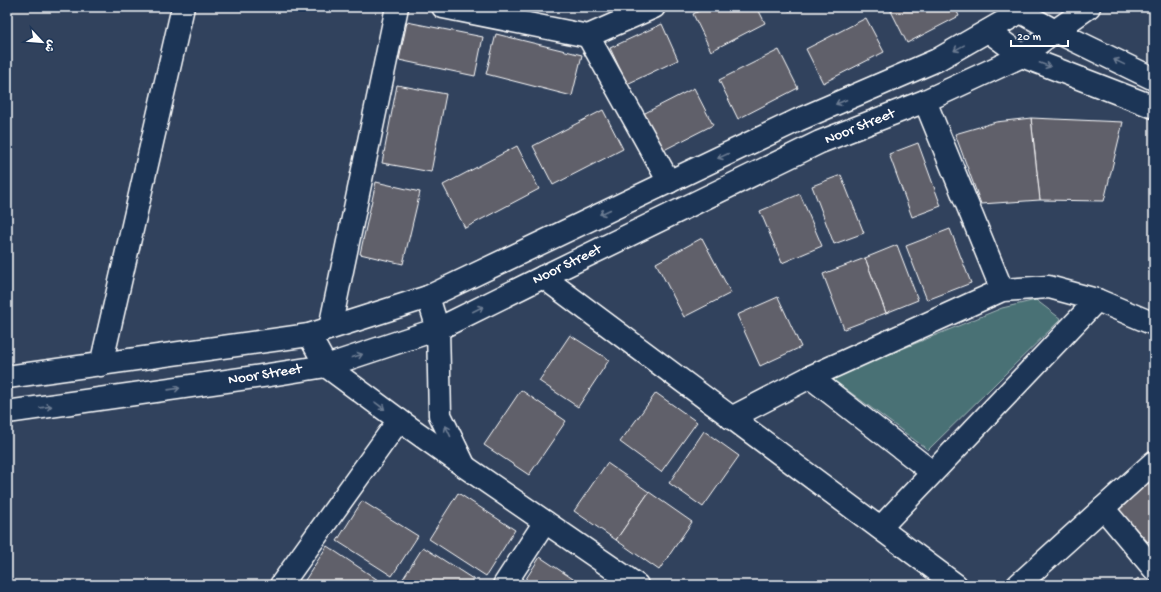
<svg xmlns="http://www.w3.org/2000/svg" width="1161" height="592" font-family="'Gochi Hand','Playpen Sans Arabic',sans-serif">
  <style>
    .green { fill: #4a7174; stroke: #a4b8ba }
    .building { fill: #61606b; stroke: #fff }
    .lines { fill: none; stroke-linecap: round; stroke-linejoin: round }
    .minor-casing { stroke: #fff; stroke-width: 25 }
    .major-casing { stroke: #fff; stroke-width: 25 }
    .minor { stroke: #1d3557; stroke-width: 22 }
    .major { stroke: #1d3557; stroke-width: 22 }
    .oneway { stroke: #6c7c92 }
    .labels { text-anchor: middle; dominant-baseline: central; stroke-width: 3; stroke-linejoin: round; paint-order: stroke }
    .street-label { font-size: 15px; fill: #fff; stroke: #1d3557 }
  </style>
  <rect width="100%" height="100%" fill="#31425d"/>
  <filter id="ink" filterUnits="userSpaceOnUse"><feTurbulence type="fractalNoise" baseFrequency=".025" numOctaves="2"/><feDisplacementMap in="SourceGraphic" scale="8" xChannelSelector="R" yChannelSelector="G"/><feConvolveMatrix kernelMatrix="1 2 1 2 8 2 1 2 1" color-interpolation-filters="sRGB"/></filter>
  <g filter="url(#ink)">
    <!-- green -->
    <polygon class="green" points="1036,300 1061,319 928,450 831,378 1002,308"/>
    <!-- building -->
    <g class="building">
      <polygon points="707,7 757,7 765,23 711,51 693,14"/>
      <polygon points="788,7 796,7 789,11"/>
      <polygon points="889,7 955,7 959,16 907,43"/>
      <polygon points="866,18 884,52 823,83 806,49"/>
      <polygon points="407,22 483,37 475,76 399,60"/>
      <polygon points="662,24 678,60 627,84 610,48"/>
      <polygon points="496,34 582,55 572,96 486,74"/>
      <polygon points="779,50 798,88 738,119 719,80"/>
      <polygon points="397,85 446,94 431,172 382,163"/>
      <polygon points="694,88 713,125 662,151 643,114"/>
      <polygon points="603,110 623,149 553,185 533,146"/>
      <polygon points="1031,118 1123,122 1104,201 1040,200"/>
      <polygon points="1031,118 1040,200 981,204 955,134 996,122"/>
      <polygon points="918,143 941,206 912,217 889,154"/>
      <polygon points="517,146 539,189 465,228 443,185"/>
      <polygon points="841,175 864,233 834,244 812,186"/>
      <polygon points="376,182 420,192 403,264 360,254"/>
      <polygon points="800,194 822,246 782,263 760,211"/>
      <polygon points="950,229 971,283 927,300 906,246"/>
      <polygon points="702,238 731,293 684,317 656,263"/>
      <polygon points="897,245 918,300 886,313 865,258"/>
      <polygon points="865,258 886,313 844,329 823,274"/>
      <polygon points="778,297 801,347 760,366 737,315"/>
      <polygon points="570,335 609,360 578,407 539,381"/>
      <polygon points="521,390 566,421 529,475 484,445"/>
      <polygon points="656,393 697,422 661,472 620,442"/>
      <polygon points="704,431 739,456 703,507 669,483"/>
      <polygon points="607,463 649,492 616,540 574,511"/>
      <polygon points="1148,483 1154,489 1154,537 1148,542 1119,510"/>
      <polygon points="649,492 692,522 659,570 616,540"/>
      <polygon points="458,493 515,530 486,576 429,539"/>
      <polygon points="362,501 418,536 392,576 337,541"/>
      <polygon points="327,546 381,582 379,585 302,585"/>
      <polygon points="423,547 473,579 469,585 399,585"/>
      <polygon points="540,557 582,585 522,585"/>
      <polygon points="1138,578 1143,585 1130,585"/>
    </g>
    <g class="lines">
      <!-- minor casing -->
      <g class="minor-casing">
        <g id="minor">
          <polyline points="443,7 588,36 654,7"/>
          <polyline points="1021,12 1055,31 1154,79"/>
          <polyline points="988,31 1022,56 1154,107"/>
          <polyline points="588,36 669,182"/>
          <polyline points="925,101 1002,290"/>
          <polyline points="543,277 956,585"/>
          <polyline points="428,297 438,329 440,415 464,465"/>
          <polyline points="330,328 397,7"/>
          <polyline points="309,335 326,366 399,420 464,466 637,585"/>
          <polyline points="101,365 183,7"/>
          <polyline points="810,377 932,472"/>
          <polyline points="731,418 810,377 1002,290 1049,287 1097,300 1154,324"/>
          <polyline points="1103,508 1154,569"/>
          <polyline points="880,528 1097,300"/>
          <polyline points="281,585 399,420"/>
          <polyline points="504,585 545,522"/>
          <polyline points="1018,585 1154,462"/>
        </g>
      </g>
      <!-- major casing -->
      <g class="major-casing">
        <g id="major">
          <polyline points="7,377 309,335 428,297 798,120 937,60 1029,7"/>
          <polyline points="7,412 269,375 326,366 438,329 543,277 820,142 925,101 1022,56 1055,31 1089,7"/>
        </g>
      </g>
      <!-- minor -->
      <use href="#minor" class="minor"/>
      <!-- major -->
      <use href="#major" class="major"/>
    </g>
    <!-- one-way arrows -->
    <defs><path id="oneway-shaft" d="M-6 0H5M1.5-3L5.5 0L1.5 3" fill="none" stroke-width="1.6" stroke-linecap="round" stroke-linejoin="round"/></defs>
    <g class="oneway">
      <use href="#oneway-shaft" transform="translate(959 48) rotate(151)"/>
      <use href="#oneway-shaft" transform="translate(1119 62) rotate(-154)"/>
      <use href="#oneway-shaft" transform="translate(1045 65) rotate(21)"/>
      <use href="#oneway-shaft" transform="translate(841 102) rotate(157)"/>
      <use href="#oneway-shaft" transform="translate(723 156) rotate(155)"/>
      <use href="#oneway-shaft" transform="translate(605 212) rotate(155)"/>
      <use href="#oneway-shaft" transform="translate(478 309) rotate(-27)"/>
      <use href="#oneway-shaft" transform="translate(357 356) rotate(-18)"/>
      <use href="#oneway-shaft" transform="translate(174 389) rotate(-8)"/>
      <use href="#oneway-shaft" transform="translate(380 406) rotate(37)"/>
      <use href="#oneway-shaft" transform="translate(46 407) rotate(-8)"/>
      <use href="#oneway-shaft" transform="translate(448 431) rotate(-115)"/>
    </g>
  </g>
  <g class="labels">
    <!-- street labels -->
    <g class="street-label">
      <text transform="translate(860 127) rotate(-22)">Noor Street</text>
      <text transform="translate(567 265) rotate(-26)">Noor Street</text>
      <text transform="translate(265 375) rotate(-9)">Noor Street</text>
    </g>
  </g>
  <!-- margin -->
  <rect width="1161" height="592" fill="none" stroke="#1d3557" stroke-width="24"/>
  <rect x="12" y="12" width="1137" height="568" fill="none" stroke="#fff" stroke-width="1.5" filter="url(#ink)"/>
  <!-- north arrow -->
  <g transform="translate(42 42) rotate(116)" stroke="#1d3557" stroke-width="3" paint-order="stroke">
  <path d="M0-3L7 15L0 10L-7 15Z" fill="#ffffff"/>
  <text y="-6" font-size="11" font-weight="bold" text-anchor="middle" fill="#ffffff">ش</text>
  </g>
  <!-- scale -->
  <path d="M1011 40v6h57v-6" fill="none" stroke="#ffffff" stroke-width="2"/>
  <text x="1017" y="40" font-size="12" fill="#ffffff" stroke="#1d3557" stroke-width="3" paint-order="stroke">20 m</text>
</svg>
